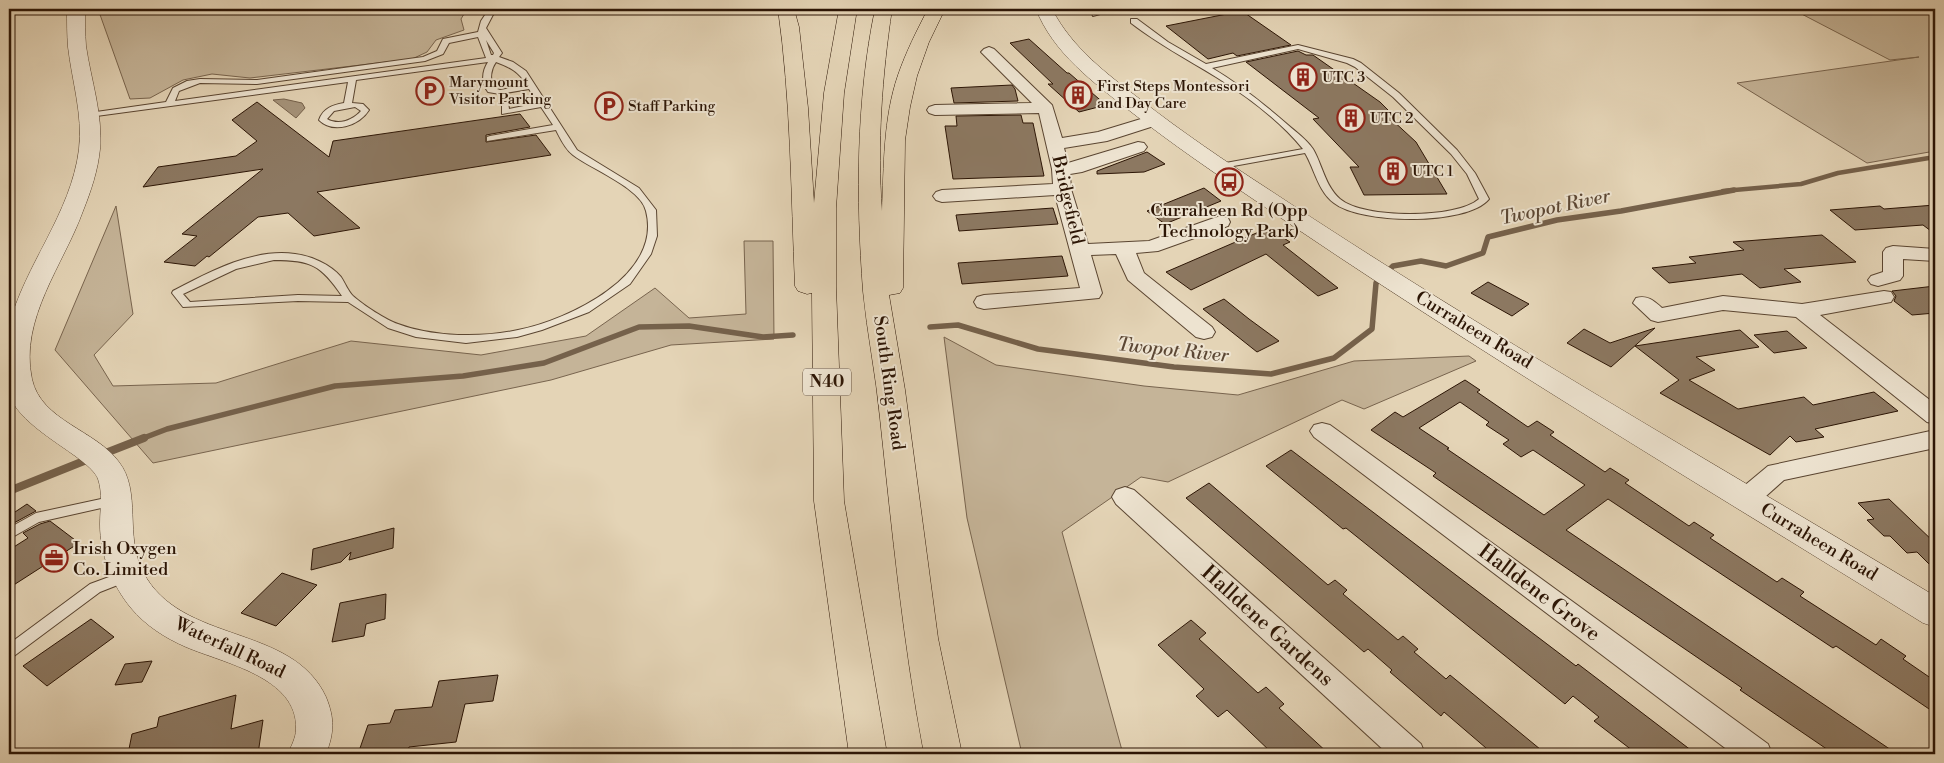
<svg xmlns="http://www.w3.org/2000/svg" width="1944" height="763" font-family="'Libre Bodoni',serif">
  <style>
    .green { fill: #c5b498; stroke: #78644e }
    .water { fill: #a5937a; stroke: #75614b }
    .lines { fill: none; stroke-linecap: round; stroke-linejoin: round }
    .stream-far2 { stroke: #75614b; stroke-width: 4.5 }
    .stream-far1 { stroke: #75614b; stroke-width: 5.5 }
    .stream { stroke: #75614b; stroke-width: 8 }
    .building { fill: #8c7861; stroke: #2c1505; fill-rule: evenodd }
    .service-casing { stroke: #5a4531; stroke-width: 2 }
    .minor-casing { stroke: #5a4531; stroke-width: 2 }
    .tertiary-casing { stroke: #5a4531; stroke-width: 1 }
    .trunk-casing { stroke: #2c1505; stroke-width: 1 }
    .service { fill: #ede3d0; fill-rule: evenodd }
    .minor { fill: #ede3d0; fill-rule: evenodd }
    .tertiary { fill: #ede3d0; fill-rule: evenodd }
    .trunk { fill: #e4d4b6; fill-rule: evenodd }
    .labels { text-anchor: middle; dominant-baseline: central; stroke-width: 4; stroke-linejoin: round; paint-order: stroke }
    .far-poi-label { font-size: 15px; fill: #2c1505; stroke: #ede3d0; text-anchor: start }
    .shield { fill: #ede3d0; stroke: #665342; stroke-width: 1 }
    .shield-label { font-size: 16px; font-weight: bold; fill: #2c1505 }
    .street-label { font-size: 18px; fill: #2c1505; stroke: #ede3d0 }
    .poi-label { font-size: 18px; fill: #2c1505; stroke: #ede3d0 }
    .water-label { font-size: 19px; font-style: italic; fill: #5c4734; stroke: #ede3d0 }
    .near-street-label { font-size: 21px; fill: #2c1505; stroke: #ede3d0 }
  </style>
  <rect width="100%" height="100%" fill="#e4d4b6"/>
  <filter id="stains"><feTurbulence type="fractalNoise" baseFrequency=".004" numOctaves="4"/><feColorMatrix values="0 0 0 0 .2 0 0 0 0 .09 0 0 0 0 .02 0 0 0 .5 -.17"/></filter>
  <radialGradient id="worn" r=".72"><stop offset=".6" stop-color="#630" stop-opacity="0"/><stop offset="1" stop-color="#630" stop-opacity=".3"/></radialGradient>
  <!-- green -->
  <g class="green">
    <polygon points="98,9 467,9 461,19 464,30 436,40 427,52 412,59 250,78 212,74 183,80 150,98 130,99"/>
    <polygon points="1792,9 1935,9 1935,54 1934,54 1935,55 1935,151 1867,163 1737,83 1919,57 1890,60"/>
    <polygon points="116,206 133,314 94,355 113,386 216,383 351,341 481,355 586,336 655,288 689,318 746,314 744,241 773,241 774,339 671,345 551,380 153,463 55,350"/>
    <polygon points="944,337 996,365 1144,386 1238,395 1354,361 1469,356 1476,361 1364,409 1342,400 1168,482 1141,477 1062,532 1123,754 1022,754 967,518"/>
  </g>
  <!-- water -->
  <polygon class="water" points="284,99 302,103 305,108 296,118 273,100"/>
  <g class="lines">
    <!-- stream-far2 -->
    <polyline class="stream-far2" points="1723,191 1801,184 1838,173 1935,157"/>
    <!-- stream-far1 -->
    <g class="stream-far1">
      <polyline points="930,327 958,325 1038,349 1174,367 1271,374 1334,358 1372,329 1376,283 1393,266 1421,261 1446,266 1483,253 1488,237 1557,220 1621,211 1734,190"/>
      <polyline points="141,439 167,429 335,386 463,376 544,363 639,327 689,326 763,337 793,335"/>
    </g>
    <!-- stream -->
    <g class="stream">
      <polyline points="103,454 144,438"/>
      <polyline points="9,491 89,459"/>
    </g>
  </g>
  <!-- building -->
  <g class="building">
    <polygon points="1242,11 1291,45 1237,56 1233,53 1208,59 1166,26"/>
    <polygon points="1029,39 1067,73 1069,73 1106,105 1079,112 1048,84 1053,84 1010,43"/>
    <polygon points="1298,51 1306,55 1313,55 1380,102 1395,117 1390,118 1416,142 1447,194 1364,195 1350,167 1359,167 1313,119 1319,118 1246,62"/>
    <polygon points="1012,85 1015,89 1018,101 954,103 951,88"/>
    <polygon points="257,102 329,157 333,141 520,114 530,127 486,135 486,142 536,135 551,155 317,192 360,228 314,236 288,213 258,217 209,257 207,256 195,266 164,262 197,236 182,234 263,169 143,187 158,167 236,156 257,141 232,120"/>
    <polygon points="1021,115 1023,123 1033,123 1044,176 953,179 945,126 957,126 956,116"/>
    <polygon points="1147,152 1165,164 1144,172 1097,174 1097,171"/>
    <polygon points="1204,188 1221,201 1165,224 1147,211"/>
    <polygon points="1935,205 1935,234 1923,225 1855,230 1830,210 1880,206 1884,209"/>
    <polygon points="1053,208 1058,224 959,231 956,215"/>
    <polygon points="1268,228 1290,242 1283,245 1338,288 1318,296 1266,254 1191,290 1166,272"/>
    <polygon points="1822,235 1856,262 1784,269 1801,282 1760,288 1742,274 1669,283 1652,268 1696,263 1689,257 1744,250 1733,242"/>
    <polygon points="1062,256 1068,276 962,284 958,263"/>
    <polygon points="1488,282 1529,304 1512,316 1471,293"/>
    <polygon points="1935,286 1935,313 1912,315 1894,301 1896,296 1892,291"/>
    <polygon points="1224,299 1249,319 1279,341 1257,352 1203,309"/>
    <polygon points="1655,328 1611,367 1567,343 1584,329 1610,343"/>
    <polygon points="1740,330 1759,347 1696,357 1715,370 1689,380 1738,409 1804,397 1813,405 1874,392 1898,411 1815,429 1824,437 1796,442 1790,436 1770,455 1660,393 1679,380 1635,346"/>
    <polygon points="1787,331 1807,348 1774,353 1754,335"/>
    <path d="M1465 380 1480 390 1477 392 1528 427 1537 421 1554 432 1550 435 1605 472 1610 468 1629 480 1625 483 1689 526 1694 522 1714 535 1710 538 1777 582 1782 578 1804 592 1800 596 1876 645 1881 639 1906 656 1903 659 1935 681V713L1836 646 1833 648 1608 499 1566 530 1897 754H1834L1740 690 1742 688 1502 524 1433 476 1436 473 1371 430 1395 412 1403 417ZM1460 402 1489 422 1486 425 1509 440 1503 444 1521 457 1533 450 1585 485 1544 515 1447 449 1449 448 1419 428Z"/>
    <polygon points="1291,450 1576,666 1578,664 1696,754 1637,754 1594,721 1599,717 1573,696 1565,704 1346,528 1343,529 1266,466"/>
    <polygon points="1209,483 1328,585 1335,580 1347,590 1343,594 1398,640 1403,636 1418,649 1414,652 1446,679 1450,675 1546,754 1493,754 1444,712 1441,716 1390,672 1392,670 1368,649 1364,652 1186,498"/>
    <polygon points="1889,499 1935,543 1935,570 1917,552 1907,553 1890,536 1884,536 1867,520 1874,519 1858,503"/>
    <polygon points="27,504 36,511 12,524 9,522 9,516"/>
    <polygon points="50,521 79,543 9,588 9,550 28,538 23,533 40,524"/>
    <polygon points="394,528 393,548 349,560 351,552 341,562 311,570 313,549"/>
    <polygon points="282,573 317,585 276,626 241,613"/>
    <polygon points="386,594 385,619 366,624 364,636 332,642 340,603"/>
    <polygon points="91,619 114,637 47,686 23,666"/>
    <polygon points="1191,620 1206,633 1199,639 1258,693 1266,687 1284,704 1279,708 1329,754 1273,754 1227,710 1218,717 1196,696 1204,689 1158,645"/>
    <polygon points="152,661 142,682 115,685 125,664"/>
    <polygon points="498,675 493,701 465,704 456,742 409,747 407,754 358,754 368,725 390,723 395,710 432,707 439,681"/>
    <polygon points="236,695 231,729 263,720 258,754 128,754 132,734 157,727 159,717"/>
  </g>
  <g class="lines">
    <!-- service casing -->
    <g class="service-casing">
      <g id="service">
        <path d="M489 9H496L486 28 502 53 499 57 513 62 526 71 577 150 639 188 656 210 657 236 651 254 630 284 589 312 542 330 517 337 466 343 416 337 388 328 348 302 298 301 183 307 172 293 173 291C209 272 253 248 295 254 311 256 330 264 341 277 345 283 348 291 353 296 363 305 386 320 398 324 432 337 482 338 518 330 568 320 663 276 646 211 641 188 591 169 573 155 565 149 560 138 556 130L487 141V137L490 136 553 125 541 107 502 114V102H508L509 109 538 103 529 89 500 94 488 92C481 83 482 71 488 62L356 80 352 103 363 104 369 110C359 126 333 134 319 120 323 108 333 105 344 103L348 82 89 117 85 115 89 113 166 102 173 88 187 81 200 79 257 80 423 57 437 51 443 39 478 32 481 21ZM478 37 486 58 175 101 179 91 200 83 257 84 425 61 443 54 449 43ZM486 40 494 53 493 55H491ZM496 62C510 67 519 72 527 85L500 90 494 88C489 79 491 69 496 62ZM355 107 361 111C353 120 339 126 327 119L334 111ZM274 260C311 260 321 265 342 296L298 295 190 302 183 294 236 269Z"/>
        <polygon points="1090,9 1096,9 1100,14 1093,16"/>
        <path d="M1131 19H1137L1168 42 1206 64 1298 45 1353 59 1361 63 1399 93 1457 150 1475 173 1489 199C1467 226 1360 224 1334 203 1318 191 1315 170 1305 153L1217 169 1216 167 1220 164 1303 149C1280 121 1247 96 1216 77 1187 59 1158 44 1131 23ZM1298 49 1347 63 1355 67 1393 97 1451 154 1467 174 1479 199C1457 219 1363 219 1340 199 1325 186 1322 164 1313 149 1307 140 1296 132 1288 125 1264 104 1239 84 1212 68Z"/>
        <polygon points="115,496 119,498 121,501 119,504 39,522 9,539 9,528 36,513"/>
        <polygon points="128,570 133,571 135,575 133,579 100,592 14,656 9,658 9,644 90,584"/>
      </g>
    </g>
    <!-- minor casing -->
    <g class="minor-casing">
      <g id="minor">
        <polygon points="989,47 994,49 1052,105 1062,138 1098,132 1154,115 1160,116 1162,120 1160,124 1107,141 1064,148 1068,163 1138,142 1144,143 1147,147 1144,151 1082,172 1070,174 1071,189 1088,244 1149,241 1214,218 1221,216 1228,218 1230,222 1228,226 1158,251 1136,253 1144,273 1212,327 1215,332 1212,337 1204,339 1196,337 1128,280 1116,254 1091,255 1102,293 1099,298 984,309 977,307 974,302 977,297 984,295 1080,288 1055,195 942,202 936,200 933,196 936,192 942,190 1053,184 1052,169 1039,113 935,115 929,113 927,110 929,107 935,105 1032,103 981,52 984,49"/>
        <polygon points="1893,246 1935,249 1935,261 1903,259 1903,276 1900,280 1878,286 1871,284 1868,280 1871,276 1883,272 1883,252 1886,248"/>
        <path d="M1884 291 1891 292 1894 297 1891 302 1820 315 1935 404V424L1927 422 1796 317 1723 310 1658 322 1651 320 1633 303 1636 298C1647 295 1653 300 1662 308L1723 296 1802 304Z"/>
        <polygon points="1322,423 1330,425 1768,744 1772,754 1733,754 1314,437 1310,431 1314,425"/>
        <polygon points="1935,430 1935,448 1784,480 1756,505 1747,508 1738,505 1734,498 1738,491 1768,466"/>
        <polygon points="1125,487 1134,490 1421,744 1425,754 1388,754 1116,504 1112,497 1116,490"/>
      </g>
    </g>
    <!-- tertiary casing -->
    <g class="tertiary-casing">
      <g id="tertiary">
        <path d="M67 9H85C85 21 85 33 86 46 91 80 103 114 100 149 98 170 91 191 83 211 64 264 19 319 32 379 41 421 96 430 119 462 142 492 124 536 143 572 181 645 292 623 326 697 335 719 334 733 326 754H288C291 746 296 738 296 729 298 677 223 663 186 647 165 638 145 625 131 608 112 585 100 554 100 524 100 510 103 493 98 479 96 473 88 466 83 462 61 444 18 422 9 394 7 388 9 380 9 375 9 358 9 342 9 326 25 264 71 214 79 149 83 115 72 81 68 47 67 35 67 22 67 9Z"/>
        <path d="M1036 9H1052C1072 48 1107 74 1141 100 1182 132 1225 161 1268 189 1485 333 1712 462 1935 596V627L1923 623C1701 485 1475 351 1259 203 1216 174 1172 144 1130 111 1094 83 1053 53 1036 9Z"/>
      </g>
    </g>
    <!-- trunk casing -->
    <g class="trunk-casing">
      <g id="trunk">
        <path d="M778 9H794L799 27 808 108 814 203 824 93 839 9H857L844 93 836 208V287L844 501 887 754H849L814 501 812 293 807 294 798 291 795 286C791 194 791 100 778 9Z"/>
        <path d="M875 9H892C882 76 877 144 882 211 884 166 883 119 898 75 906 52 917 30 928 9H945L929 42 917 76 910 107 905 140 903 288 900 293 889 295 905 390 938 638 962 754H924C903 643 892 530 880 418 876 375 867 333 863 291 856 197 856 101 875 9Z"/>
      </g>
    </g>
    <!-- service -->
    <use href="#service" class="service"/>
    <!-- minor -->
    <use href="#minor" class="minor"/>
    <!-- tertiary -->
    <use href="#tertiary" class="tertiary"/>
    <!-- trunk -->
    <use href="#trunk" class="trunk"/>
  </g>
  <!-- icons -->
  <defs>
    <g id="building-ring" transform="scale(1.4375)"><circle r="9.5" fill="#ede3d0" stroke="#8f2418" stroke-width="1.5"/><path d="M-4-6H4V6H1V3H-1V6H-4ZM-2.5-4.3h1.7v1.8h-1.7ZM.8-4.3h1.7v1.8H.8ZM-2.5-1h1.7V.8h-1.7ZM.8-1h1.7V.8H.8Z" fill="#8f2418"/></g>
    <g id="parking-ring" transform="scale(1.4375)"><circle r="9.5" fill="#ede3d0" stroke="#8f2418" stroke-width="1.5"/><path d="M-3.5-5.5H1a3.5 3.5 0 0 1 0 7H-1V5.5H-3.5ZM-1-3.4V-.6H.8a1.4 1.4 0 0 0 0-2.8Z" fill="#8f2418"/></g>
    <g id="bus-ring" transform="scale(1.4375)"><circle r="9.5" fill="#ede3d0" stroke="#8f2418" stroke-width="1.5"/><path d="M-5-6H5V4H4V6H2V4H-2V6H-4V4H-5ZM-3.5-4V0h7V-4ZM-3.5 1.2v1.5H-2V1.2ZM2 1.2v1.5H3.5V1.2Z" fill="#8f2418"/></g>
    <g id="office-ring" transform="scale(1.4375)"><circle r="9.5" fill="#ede3d0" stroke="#8f2418" stroke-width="1.5"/><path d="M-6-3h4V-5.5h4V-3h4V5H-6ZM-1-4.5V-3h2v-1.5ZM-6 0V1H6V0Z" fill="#8f2418"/></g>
  </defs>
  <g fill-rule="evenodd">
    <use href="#building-ring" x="1303" y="77"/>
    <use href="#parking-ring" x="430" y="91"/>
    <use href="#building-ring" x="1078" y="95"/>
    <use href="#parking-ring" x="609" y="106"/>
    <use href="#building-ring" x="1351" y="118"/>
    <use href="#building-ring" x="1393" y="171"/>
    <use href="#bus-ring" x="1229" y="182"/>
    <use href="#office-ring" x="54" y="558"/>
  </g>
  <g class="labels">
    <!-- far-poi labels -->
    <g class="far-poi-label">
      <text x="1322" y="77">UTC 3</text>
      <text x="449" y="82">Marymount<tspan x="449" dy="17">Visitor Parking</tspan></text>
      <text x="1097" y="86">First Steps Montessori<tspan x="1097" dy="17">and Day Care</tspan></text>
      <text x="628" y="106">Staff Parking</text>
      <text x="1370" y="118">UTC 2</text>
      <text x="1412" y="171">UTC 1</text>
    </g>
    <!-- shield labels -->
    <rect class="shield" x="803" y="368.5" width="48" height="27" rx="4"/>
    <g class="shield-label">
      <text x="827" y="382">N40</text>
    </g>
    <!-- street labels -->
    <g class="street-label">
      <text transform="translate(1068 200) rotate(77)">Bridgefield</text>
      <text transform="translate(1474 330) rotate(31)">Curraheen Road</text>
      <text transform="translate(889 383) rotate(82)">South Ring Road</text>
      <text transform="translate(1819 542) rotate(31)">Curraheen Road</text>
      <text transform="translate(230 648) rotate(25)">Waterfall Road</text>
    </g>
    <!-- poi labels -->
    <g class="poi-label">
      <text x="1229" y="210">Curraheen Rd (Opp<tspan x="1229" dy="21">Technology Park)</tspan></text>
      <text x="73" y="548" text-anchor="start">Irish Oxygen<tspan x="73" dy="21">Co. Limited</tspan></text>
    </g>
    <!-- water labels -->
    <g class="water-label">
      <text transform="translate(1555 207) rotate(-12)">Twopot River</text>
      <text transform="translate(1173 350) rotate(6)">Twopot River</text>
    </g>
    <!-- near-street labels -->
    <g class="near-street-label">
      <text transform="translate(1539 593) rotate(37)">Halldene Grove</text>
      <text transform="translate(1267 626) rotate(42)">Halldene Gardens</text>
    </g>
  </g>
  <!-- margin -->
  <rect width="1944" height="763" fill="none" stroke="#e4d4b6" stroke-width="30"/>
  <rect x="10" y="10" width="1924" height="743" fill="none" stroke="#2c1505" stroke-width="2.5"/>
  <rect x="15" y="15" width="1914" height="733" fill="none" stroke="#2c1505"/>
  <rect width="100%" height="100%" filter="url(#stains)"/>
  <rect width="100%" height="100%" fill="url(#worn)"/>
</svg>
